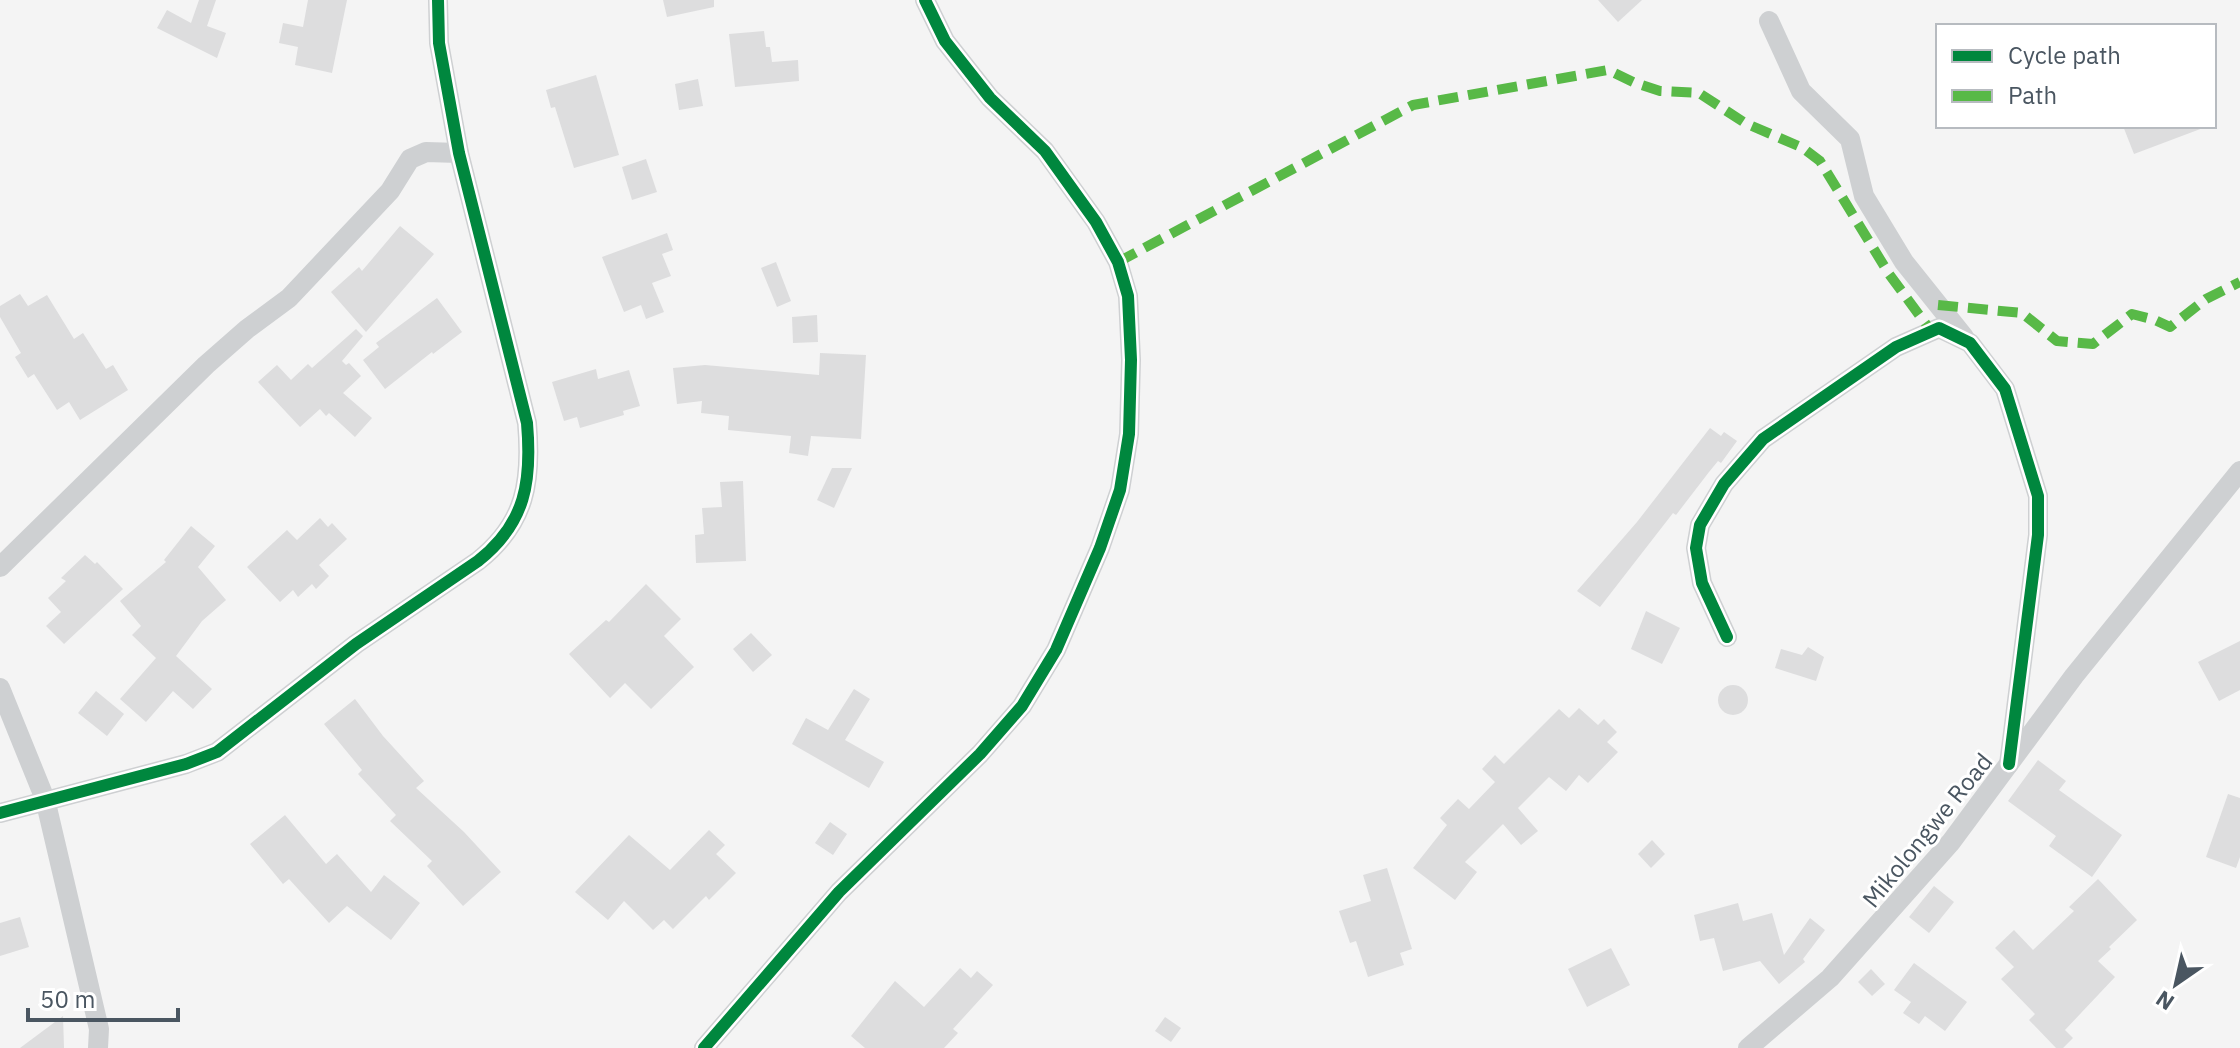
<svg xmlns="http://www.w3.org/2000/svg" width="2240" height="1048" font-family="'IBM Plex Sans',sans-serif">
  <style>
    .building { fill: #ddddde }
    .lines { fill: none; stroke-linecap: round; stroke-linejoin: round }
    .minor { stroke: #ced0d2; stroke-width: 20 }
    .quiet { stroke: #58b947; stroke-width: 10; stroke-dasharray: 20 10; stroke-linecap: butt }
    .cycleway-casing { stroke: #fff; stroke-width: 17 }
    .cycleway { stroke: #00873e; stroke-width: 12 }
    .labels { text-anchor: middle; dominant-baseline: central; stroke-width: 6; stroke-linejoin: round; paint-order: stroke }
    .street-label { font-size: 24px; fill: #4a5661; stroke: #fff }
  </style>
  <rect width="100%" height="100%" fill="#f4f4f4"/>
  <!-- building -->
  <g class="building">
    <polygon points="199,0 216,0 207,26 226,33 217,58 157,28 167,10 191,23"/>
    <polygon points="308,0 347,0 332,73 295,65 298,47 279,43 283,23 303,27"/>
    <polygon points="663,0 714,0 714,7 667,17"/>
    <polygon points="1598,0 1642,0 1618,22"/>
    <polygon points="764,31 766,47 770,47 772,62 798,60 799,81 735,87 729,34"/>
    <polygon points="596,75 619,155 574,168 555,107 551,108 546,90"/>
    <polygon points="698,79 703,106 679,110 675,84"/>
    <polygon points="2123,126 2203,126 2203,128 2134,154"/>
    <polygon points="646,159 657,192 632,200 622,167"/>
    <polygon points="400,226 434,254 366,332 331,292 359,267 362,271"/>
    <polygon points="667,233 673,250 662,254 671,276 652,283 664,312 646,319 641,305 624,312 602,257"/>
    <polygon points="776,262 791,301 777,307 761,268"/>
    <polygon points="20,294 28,306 47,295 74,339 83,333 106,369 113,365 128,390 80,420 69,402 57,410 34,374 28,378 15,357 21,353 0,317 0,306"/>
    <polygon points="437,298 462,332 433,354 432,352 385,389 363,360 379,347 376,343"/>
    <polygon points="817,315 818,342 793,343 792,317"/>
    <polygon points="356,329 363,336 342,361 346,365 349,363 361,376 343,393 372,418 355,437 329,413 326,416 320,409 300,427 258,382 277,365 291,380 308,364 312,368"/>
    <polygon points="820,353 866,355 861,439 811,436 808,456 789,453 791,436 728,430 729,416 701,413 702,401 677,404 673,368 705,365 819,375"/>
    <polygon points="596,369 598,379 629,370 640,406 623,411 624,415 580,428 577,417 564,421 552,382"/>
    <polygon points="1710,428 1721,436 1724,432 1737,441 1721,463 1718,461 1709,472 1676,515 1673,513 1600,607 1577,591 1637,522"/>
    <polygon points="832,468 852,468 834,508 817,500"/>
    <polygon points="743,481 746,561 696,563 695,535 704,534 702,508 722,507 720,482"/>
    <polygon points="320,518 328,527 332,523 347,539 319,565 329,576 316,589 312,584 298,597 293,590 280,602 247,567 287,530 297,540"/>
    <polygon points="191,526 215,546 198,567 226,600 202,621 176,656 212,689 193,709 173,691 146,722 120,699 156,658 132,635 141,626 120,601 166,562 164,560"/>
    <polygon points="85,555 95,564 97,562 123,589 64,644 46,626 61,612 48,598 66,581 61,578"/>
    <polygon points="646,584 681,619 664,636 694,667 651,709 625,683 610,698 569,654 606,620 609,622"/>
    <polygon points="1646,611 1680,628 1662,664 1631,649"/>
    <polygon points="751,633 772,655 753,672 733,649"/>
    <polygon points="2240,641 2240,690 2219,701 2198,662"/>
    <polygon points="1808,647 1824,657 1816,681 1775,668 1781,649 1802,655"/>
    <circle cx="1733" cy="700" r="15"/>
    <polygon points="854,689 870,699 845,740 884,762 869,788 792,744 806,718 828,730"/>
    <polygon points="96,691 124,714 107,736 78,713"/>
    <polygon points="355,699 383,736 424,781 416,788 464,832 501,872 463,906 427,866 432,861 390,821 396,815 358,774 362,770 324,724"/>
    <polygon points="1579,708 1598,725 1604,719 1617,732 1607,742 1618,752 1588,783 1579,775 1566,791 1549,777 1518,808 1538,831 1521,845 1503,824 1465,862 1477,872 1455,900 1413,868 1447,825 1440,818 1458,799 1469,809 1495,782 1482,769 1495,755 1504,764 1559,709 1569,718"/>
    <polygon points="2038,760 2066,781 2059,790 2122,835 2092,877 2049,846 2056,836 2008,801"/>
    <polygon points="2228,794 2240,798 2240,857 2236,868 2206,857"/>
    <polygon points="285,815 326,864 337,854 371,892 384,875 420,903 391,940 347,906 329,923 289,879 283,884 250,844"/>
    <polygon points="830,822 847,834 833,855 815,843"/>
    <polygon points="709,830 725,845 716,854 736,873 709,900 706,896 673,929 664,920 653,930 624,901 608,920 575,892 629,835 670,870"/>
    <polygon points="1652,840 1665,854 1651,868 1638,854"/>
    <polygon points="1387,868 1412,949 1400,953 1404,965 1368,977 1356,941 1350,943 1339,911 1371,901 1363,875"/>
    <polygon points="2098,879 2137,920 2109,947 2111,949 2098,961 2115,977 2065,1030 2073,1038 2063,1048 2056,1048 2029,1020 2035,1014 2001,979 2014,967 1995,948 2014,930 2033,950 2074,911 2069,907"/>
    <polygon points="1934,886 1954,902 1929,933 1909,917"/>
    <polygon points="1738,903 1743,921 1772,913 1784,955 1810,918 1825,930 1803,959 1805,962 1779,984 1760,961 1723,971 1714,938 1700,941 1694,915"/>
    <polygon points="20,917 29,947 0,956 0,923"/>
    <polygon points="1611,948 1630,985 1587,1007 1568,969"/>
    <polygon points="1914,963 1967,1002 1945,1031 1925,1016 1919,1024 1903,1013 1911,1002 1894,990"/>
    <polygon points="960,968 971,978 977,971 993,985 953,1029 958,1033 944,1048 865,1048 851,1036 895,981 924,1007"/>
    <polygon points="1871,969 1885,984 1872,996 1858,982"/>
    <polygon points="63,1016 64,1048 20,1048"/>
    <polygon points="1165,1017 1181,1028 1171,1042 1155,1031"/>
  </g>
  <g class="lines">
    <!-- minor -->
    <g class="minor">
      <polyline points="1769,21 1801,91 1850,139 1864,196 1904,262 1964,337"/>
      <polyline points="0,567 206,365 247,329 289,298 390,191 410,159 426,152 459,153"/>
      <polyline points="1727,637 1702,583 1696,548 1700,525 1724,484 1763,439 1896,347 1939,328 1970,343 2005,389 2038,496 2038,535 2009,764"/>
      <polyline points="0,688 45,799 99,1029 98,1048"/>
      <path d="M0 813 186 764 217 752 356 644 478 561C526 523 532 481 527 423L459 153 439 43 438 0"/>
      <polyline points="704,1048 839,892 980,754 1022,706 1056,650 1100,548 1120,490 1129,434 1131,360 1128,296 1118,262 1096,222 1045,151 990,98 945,41 925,0"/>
      <polyline points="1748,1048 1830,978 1951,842 2074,676 2240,471"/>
    </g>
    <!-- quiet -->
    <g class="quiet">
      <polyline points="1118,262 1413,105 1608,70 1633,82 1660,91 1699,93 1745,123 1803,148 1820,161 1889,274 1931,331"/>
      <polyline points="1938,305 2022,313 2057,341 2093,344 2132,314 2155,320 2170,327 2206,299 2240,282"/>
    </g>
    <!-- cycleway casing -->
    <g class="cycleway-casing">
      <g id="cycleway">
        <polyline points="1727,637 1702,583 1696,548 1700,525 1724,484 1763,439 1896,347 1939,328 1970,343 2005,389 2038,496 2038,535 2009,764"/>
        <path d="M0 813 186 764 217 752 356 644 478 561C526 523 532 481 527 423L459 153 439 43 438 0"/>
        <polyline points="704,1048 839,892 980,754 1022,706 1056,650 1100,548 1120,490 1129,434 1131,360 1128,296 1118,262 1096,222 1045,151 990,98 945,41 925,0"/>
      </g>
    </g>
    <!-- cycleway -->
    <use href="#cycleway" class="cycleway"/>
  </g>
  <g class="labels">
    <!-- street labels -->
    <g class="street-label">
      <text transform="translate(1927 830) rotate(-51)">Mikolongwe Road</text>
    </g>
  </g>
  <!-- legend -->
  <rect x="1936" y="24" width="280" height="104" fill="#ffffff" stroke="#b7bbc0" stroke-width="2"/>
  <rect x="1952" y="50" width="40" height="12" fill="#00873e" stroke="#b7bbc0" stroke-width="2"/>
  <text x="2008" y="64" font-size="24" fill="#4a5661">Cycle path</text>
  <rect x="1952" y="90" width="40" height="12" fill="#58b947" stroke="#b7bbc0" stroke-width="2"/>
  <text x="2008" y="104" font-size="24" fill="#4a5661">Path</text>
  <!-- north arrow -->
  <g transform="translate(2176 984) rotate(214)" stroke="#ffffff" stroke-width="6" paint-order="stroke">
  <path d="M0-6L14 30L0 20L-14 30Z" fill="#4a5661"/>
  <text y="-12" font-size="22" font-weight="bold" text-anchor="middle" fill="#4a5661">N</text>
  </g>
  <!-- scale -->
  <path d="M28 1008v12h150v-12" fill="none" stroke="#4a5661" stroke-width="4"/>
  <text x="40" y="1008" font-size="24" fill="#4a5661" stroke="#ffffff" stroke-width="6" paint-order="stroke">50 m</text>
</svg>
